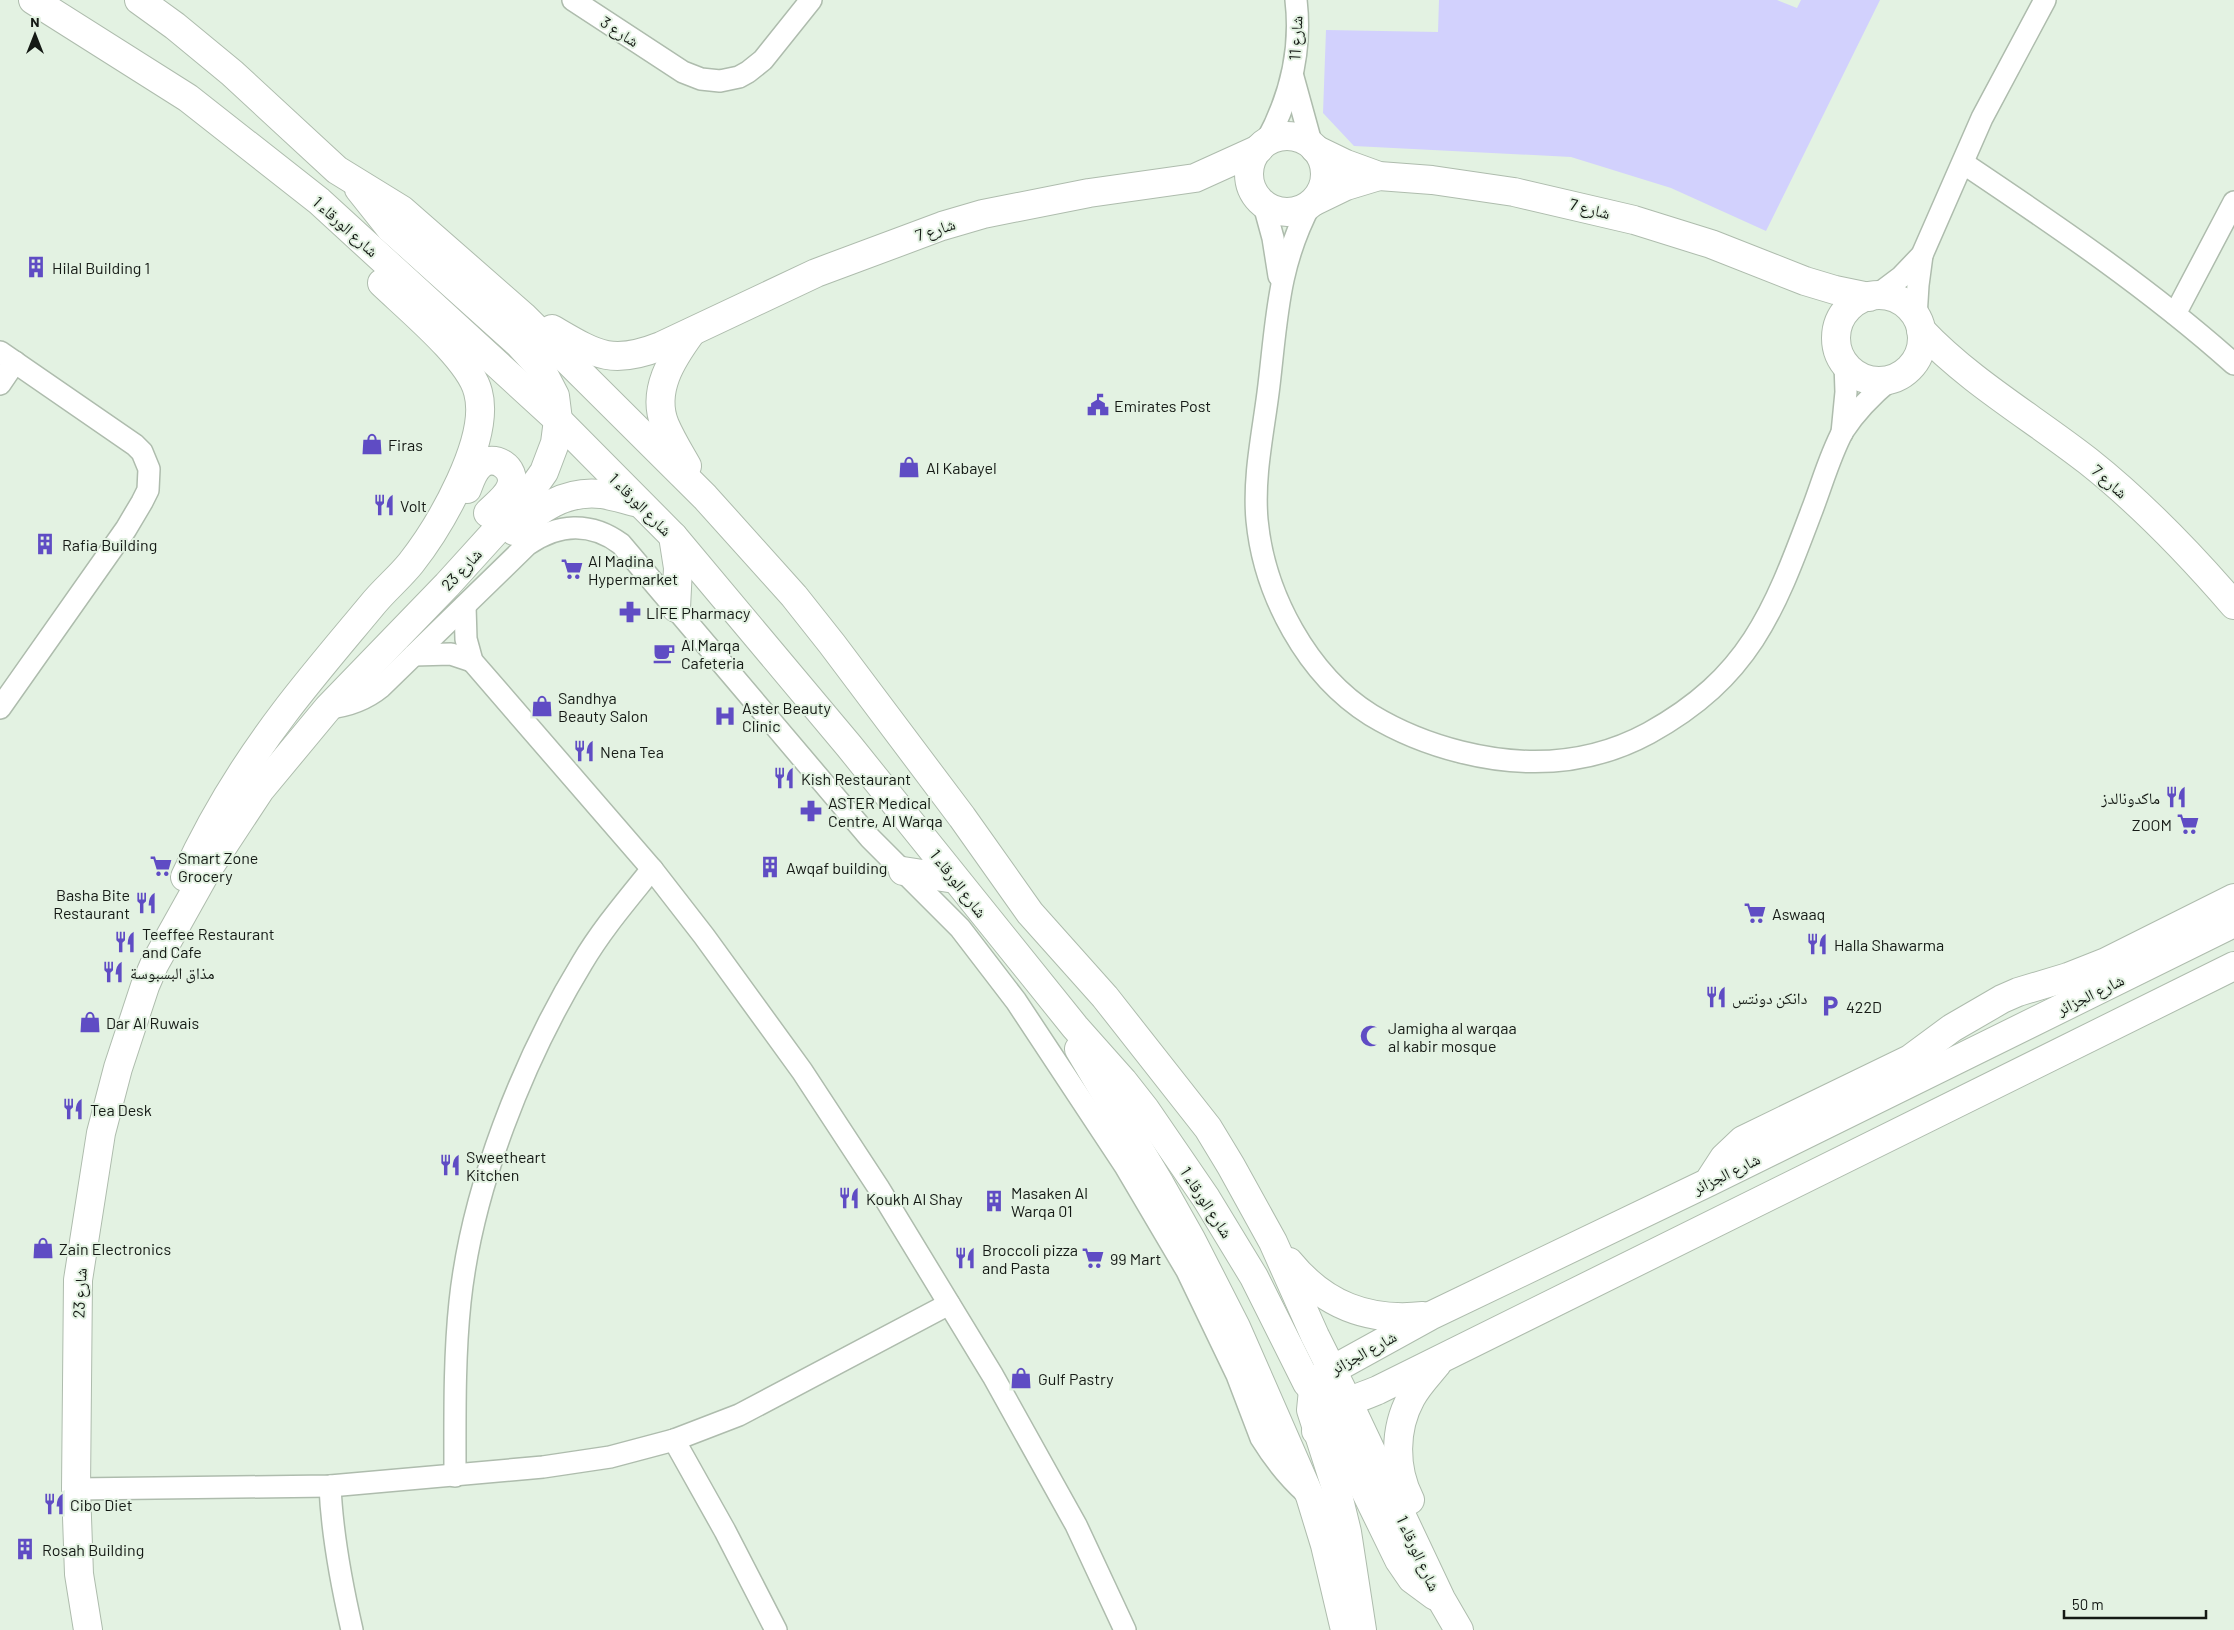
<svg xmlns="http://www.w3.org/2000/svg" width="2234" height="1630" font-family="Barlow,'Noto Naskh Arabic',sans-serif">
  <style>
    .green { fill: #d2d1fd }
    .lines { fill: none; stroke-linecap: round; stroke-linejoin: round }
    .street-casing { stroke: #aebcad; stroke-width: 24 }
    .secondary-casing { stroke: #aebcad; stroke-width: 30 }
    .street { stroke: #fff; stroke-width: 21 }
    .secondary { stroke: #fff; stroke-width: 28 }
    .labels { text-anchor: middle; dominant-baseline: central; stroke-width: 4; stroke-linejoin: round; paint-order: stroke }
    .street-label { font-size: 16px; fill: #151a15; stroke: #e3f2e2 }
    .poi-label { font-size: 16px; fill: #151a15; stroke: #e3f2e2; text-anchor: start }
  </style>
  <rect width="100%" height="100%" fill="#e3f2e2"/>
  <!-- green -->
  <polygon class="green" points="1439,0 1777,0 1797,8 1801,0 1880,0 1766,231 1671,188 1571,157 1354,146 1323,113 1326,30 1438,32"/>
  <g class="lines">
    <!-- street casing -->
    <g class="street-casing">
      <g id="street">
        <polyline points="573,0 683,72 701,79 720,81 739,77 748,72 763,60 811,0"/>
        <polyline points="1293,77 1312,146"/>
        <path d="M1266 142C1290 98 1302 51 1296 0"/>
        <path d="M1963 163C2057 226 2150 289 2234 364"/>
        <path d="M1311 203C1278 265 1277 317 1269 385 1264 429 1253 474 1257 520 1264 594 1307 675 1371 715 1399 732 1429 744 1461 752 1525 768 1590 765 1649 733 1750 677 1774 611 1812 510 1822 484 1830 455 1843 431 1856 411 1873 394 1891 379"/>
        <polyline points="1264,205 1273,238 1279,276"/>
        <polyline points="1877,295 1901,277 1922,255 1982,118 2045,0"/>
        <polyline points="2175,314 2234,202"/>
        <polyline points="1916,317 1918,285 1922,255"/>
        <polyline points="0,352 135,445 142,452 149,469 148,490 142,502 126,529 0,708"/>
        <polyline points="0,384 15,362"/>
        <polyline points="1842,433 1846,392 1845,363"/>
        <polyline points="465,606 466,639 472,661 652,869 704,936 802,1071 878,1187 993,1376 1076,1525 1125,1630"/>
        <polyline points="414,655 451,654 472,661"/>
        <path d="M328 708C348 706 365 700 381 687L527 545C557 524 590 521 621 544L870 838 960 928 1016 1001 1125 1166 1187 1271 1237 1375 1261 1438C1274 1459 1287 1476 1306 1493"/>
        <polyline points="674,1440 725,1531 776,1630"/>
        <path d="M455 1476C455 1418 454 1359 460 1302 472 1188 523 1060 582 963 602 929 628 899 652 869"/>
        <path d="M330 1486C332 1535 341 1582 352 1630"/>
        <polyline points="76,1489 330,1486 543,1467 610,1457 674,1440 739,1415 949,1304"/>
      </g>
    </g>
    <!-- secondary casing -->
    <g class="secondary-casing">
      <g id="secondary">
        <path d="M33 0 188 98 319 201 558 420 673 536 849 746 1075 1027 1123 1081 1145 1109 1206 1198 1254 1277 1307 1383C1330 1411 1349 1402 1378 1390L2234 966"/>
        <polyline points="139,0 175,26 232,73 337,170 402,210 523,316 705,497 794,596 832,644 962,817 1030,913 1105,997 1208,1128 1231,1166 1273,1242 1315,1336 1348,1402 1441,1599 1459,1630"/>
        <circle cx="1287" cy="174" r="38"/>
        <polyline points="1315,149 1346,164 1379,176 1432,180 1514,192 1634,220 1711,244 1805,281 1835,290 1869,297"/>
        <polyline points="1315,201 1346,186 1379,176"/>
        <circle cx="1879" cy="338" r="43"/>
        <path d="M552 329C595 354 611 366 661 346L816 273 942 226 983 214 1089 193 1195 178 1259 149"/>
        <path d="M1921 330C1969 381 2033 418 2088 461 2141 503 2190 554 2234 605"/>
        <path d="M687 466C679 452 671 439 665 425 651 391 672 359 691 333"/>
        <path d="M467 489C470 481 473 471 480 465 494 453 517 468 511 486 508 496 495 506 488 513"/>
        <path d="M514 531C540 509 565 490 601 494 614 496 626 500 639 503"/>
        <polyline points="673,536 678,568 676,608"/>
        <polyline points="903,871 955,879"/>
        <path d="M185 877C211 820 246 763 284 713 312 676 343 640 372 605 384 590 399 578 411 563 440 526 491 439 478 392 470 359 408 308 382 283"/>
        <polyline points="1079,1049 1160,1184 1191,1239 1236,1327 1310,1496 1325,1545 1345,1630"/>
        <polyline points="1711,1178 1724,1158 1743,1140 1910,1059 1952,1028 2002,999 2018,992 2068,977 2106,962 2234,898"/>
        <path d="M1289 1262C1324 1305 1368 1322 1423 1316"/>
        <polyline points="1316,1431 1322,1425 1331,1424 1334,1427 1399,1560 1412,1579 1435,1596"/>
        <path d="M1410 1500C1394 1469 1394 1429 1411 1398 1418 1385 1428 1375 1437 1364"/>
        <polyline points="88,1630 79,1574 76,1489 78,1280 101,1133 118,1068 145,986 154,965 206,872 260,790 328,708 447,585 525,499 544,472 555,443 558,420 555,396 540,367 518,343 390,228 359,189"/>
        <polyline points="1362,1630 1347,1532 1337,1491 1311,1410 1313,1390 1323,1375 1430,1316 1709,1182 2234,923"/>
      </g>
    </g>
    <!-- street -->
    <use href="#street" class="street"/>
    <!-- secondary -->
    <use href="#secondary" class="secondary"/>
  </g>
  <!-- icons -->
  <defs>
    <g id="building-bare" transform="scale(1.725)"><path d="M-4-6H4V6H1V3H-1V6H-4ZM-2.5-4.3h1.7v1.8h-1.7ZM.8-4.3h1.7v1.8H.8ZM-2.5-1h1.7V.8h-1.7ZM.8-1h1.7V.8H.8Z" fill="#5f4cc4" stroke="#e3f2e2" stroke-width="2.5" paint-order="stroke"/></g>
    <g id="civic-bare" transform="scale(1.725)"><path d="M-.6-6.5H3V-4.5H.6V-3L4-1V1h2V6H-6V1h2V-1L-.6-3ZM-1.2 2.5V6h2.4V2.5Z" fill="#5f4cc4" stroke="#e3f2e2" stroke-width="2.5" paint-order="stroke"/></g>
    <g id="shop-bare" transform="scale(1.725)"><path d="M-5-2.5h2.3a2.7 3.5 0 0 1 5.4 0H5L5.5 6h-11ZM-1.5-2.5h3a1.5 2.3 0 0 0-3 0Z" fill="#5f4cc4" stroke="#e3f2e2" stroke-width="2.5" paint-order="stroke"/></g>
    <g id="restaurant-bare" transform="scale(1.725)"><path d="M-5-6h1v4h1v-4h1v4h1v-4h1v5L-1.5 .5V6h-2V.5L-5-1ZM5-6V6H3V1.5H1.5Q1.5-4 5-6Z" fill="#5f4cc4" stroke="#e3f2e2" stroke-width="2.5" paint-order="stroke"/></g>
    <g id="supermarket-bare" transform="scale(1.725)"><path d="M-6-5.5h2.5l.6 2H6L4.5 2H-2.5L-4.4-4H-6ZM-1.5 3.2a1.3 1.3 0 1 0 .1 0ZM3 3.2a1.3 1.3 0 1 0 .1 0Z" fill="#5f4cc4" stroke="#e3f2e2" stroke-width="2.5" paint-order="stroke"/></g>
    <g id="pharmacy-bare" transform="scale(1.725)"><path d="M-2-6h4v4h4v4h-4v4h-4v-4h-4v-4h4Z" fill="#5f4cc4" stroke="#e3f2e2" stroke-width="2.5" paint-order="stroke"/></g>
    <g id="cafe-bare" transform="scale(1.725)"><path d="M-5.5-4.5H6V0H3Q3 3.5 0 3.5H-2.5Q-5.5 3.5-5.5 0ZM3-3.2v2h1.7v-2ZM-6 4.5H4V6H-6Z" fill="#5f4cc4" stroke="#e3f2e2" stroke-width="2.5" paint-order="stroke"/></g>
    <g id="hospital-bare" transform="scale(1.725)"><path d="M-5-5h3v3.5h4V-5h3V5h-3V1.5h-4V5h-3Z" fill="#5f4cc4" stroke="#e3f2e2" stroke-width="2.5" paint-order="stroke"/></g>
    <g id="parking-bare" transform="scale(1.725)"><path d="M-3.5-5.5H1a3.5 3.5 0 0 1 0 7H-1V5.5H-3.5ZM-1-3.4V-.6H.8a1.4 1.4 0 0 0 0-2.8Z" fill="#5f4cc4" stroke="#e3f2e2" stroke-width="2.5" paint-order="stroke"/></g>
    <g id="mosque-bare" transform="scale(1.725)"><path d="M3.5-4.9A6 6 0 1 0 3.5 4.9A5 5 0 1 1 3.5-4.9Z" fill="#5f4cc4" stroke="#e3f2e2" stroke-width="2.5" paint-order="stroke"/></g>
  </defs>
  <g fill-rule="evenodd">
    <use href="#building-bare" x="36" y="267"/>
    <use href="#civic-bare" x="1098" y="405"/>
    <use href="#shop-bare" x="372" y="444"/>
    <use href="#shop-bare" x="909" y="467"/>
    <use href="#restaurant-bare" x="384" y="505"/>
    <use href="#building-bare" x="45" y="544"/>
    <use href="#supermarket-bare" x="572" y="569"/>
    <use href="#pharmacy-bare" x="630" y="612"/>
    <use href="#cafe-bare" x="664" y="653"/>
    <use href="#shop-bare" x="542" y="706"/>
    <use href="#hospital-bare" x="725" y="716"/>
    <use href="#restaurant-bare" x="584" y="751"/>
    <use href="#restaurant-bare" x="784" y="778"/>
    <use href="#restaurant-bare" x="2176" y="797"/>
    <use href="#pharmacy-bare" x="811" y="811"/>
    <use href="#supermarket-bare" x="2188" y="824"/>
    <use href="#supermarket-bare" x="161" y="866"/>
    <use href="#building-bare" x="770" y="867"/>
    <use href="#restaurant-bare" x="146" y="903"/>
    <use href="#supermarket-bare" x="1755" y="913"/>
    <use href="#restaurant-bare" x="125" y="942"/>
    <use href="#restaurant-bare" x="1817" y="944"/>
    <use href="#restaurant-bare" x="113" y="972"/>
    <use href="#restaurant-bare" x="1716" y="997"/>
    <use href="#parking-bare" x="1830" y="1006"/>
    <use href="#shop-bare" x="90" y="1022"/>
    <use href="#mosque-bare" x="1371" y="1036"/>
    <use href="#restaurant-bare" x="73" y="1109"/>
    <use href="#restaurant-bare" x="450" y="1165"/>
    <use href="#restaurant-bare" x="849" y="1198"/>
    <use href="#building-bare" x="994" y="1201"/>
    <use href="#shop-bare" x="43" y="1248"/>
    <use href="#restaurant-bare" x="965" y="1258"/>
    <use href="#supermarket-bare" x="1093" y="1258"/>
    <use href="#shop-bare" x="1021" y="1378"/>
    <use href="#restaurant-bare" x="54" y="1504"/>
    <use href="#building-bare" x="25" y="1549"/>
  </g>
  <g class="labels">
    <!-- street labels -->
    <g class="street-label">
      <text transform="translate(620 31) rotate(33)">شارع 3</text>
      <text transform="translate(1295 38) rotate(-87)">شارع 11</text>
      <text transform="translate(1590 208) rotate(14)">شارع 7</text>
      <text transform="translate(346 226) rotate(42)">شارع الورقاء 1</text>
      <text transform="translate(935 229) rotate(-18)">شارع 7</text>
      <text transform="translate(2110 481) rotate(42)">شارع 7</text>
      <text transform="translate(641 504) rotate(45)">شارع الورقاء 1</text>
      <text transform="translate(461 569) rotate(-47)">شارع 23</text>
      <text transform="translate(959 883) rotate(52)">شارع الورقاء 1</text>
      <text transform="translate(2090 994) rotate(-26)">شارع الجزائر</text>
      <text transform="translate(1726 1173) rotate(-26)">شارع الجزائر</text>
      <text transform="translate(1207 1202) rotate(57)">شارع الورقاء 1</text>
      <text transform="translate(79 1293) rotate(-87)">شارع 23</text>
      <text transform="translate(1363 1352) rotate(-29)">شارع الجزائر</text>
      <text transform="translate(1419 1553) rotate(65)">شارع الورقاء 1</text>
    </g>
    <!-- poi labels -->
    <g class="poi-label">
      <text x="52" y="267">Hilal Building 1</text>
      <text x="1114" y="405">Emirates Post</text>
      <text x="388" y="444">Firas</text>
      <text x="926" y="467">Al Kabayel</text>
      <text x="400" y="505">Volt</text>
      <text x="62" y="544">Rafia Building</text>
      <text x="588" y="560">Al Madina<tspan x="588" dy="18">Hypermarket</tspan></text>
      <text x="646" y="612">LIFE Pharmacy</text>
      <text x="681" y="644">Al Marqa<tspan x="681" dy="18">Cafeteria</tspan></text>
      <text x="558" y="697">Sandhya<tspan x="558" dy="18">Beauty Salon</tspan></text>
      <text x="742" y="707">Aster Beauty<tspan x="742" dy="18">Clinic</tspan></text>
      <text x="600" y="751">Nena Tea</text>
      <text x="801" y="778">Kish Restaurant</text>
      <text x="2160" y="797" text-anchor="end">ماكدونالدز</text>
      <text x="828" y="802">ASTER Medical<tspan x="828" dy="18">Centre, Al Warqa</tspan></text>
      <text x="2172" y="824" text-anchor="end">ZOOM</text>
      <text x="178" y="857">Smart Zone<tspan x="178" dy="18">Grocery</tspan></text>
      <text x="786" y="867">Awqaf building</text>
      <text x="130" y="894" text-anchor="end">Basha Bite<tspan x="130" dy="18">Restaurant</tspan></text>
      <text x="1772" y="913">Aswaaq</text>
      <text x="142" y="933">Teeffee Restaurant<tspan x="142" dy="18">and Cafe</tspan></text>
      <text x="1834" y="944">Halla Shawarma</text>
      <text x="130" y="972">مذاق البسبوسة</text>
      <text x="1732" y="997">دانكن دونتس</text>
      <text x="1846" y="1006">422D</text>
      <text x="106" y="1022">Dar Al Ruwais</text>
      <text x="1388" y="1027">Jamigha al warqaa<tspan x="1388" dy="18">al kabir mosque</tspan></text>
      <text x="90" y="1109">Tea Desk</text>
      <text x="466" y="1156">Sweetheart<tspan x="466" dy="18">Kitchen</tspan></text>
      <text x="1011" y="1192">Masaken Al<tspan x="1011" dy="18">Warqa 01</tspan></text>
      <text x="866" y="1198">Koukh Al Shay</text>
      <text x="59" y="1248">Zain Electronics</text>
      <text x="982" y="1249">Broccoli pizza<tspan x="982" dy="18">and Pasta</tspan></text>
      <text x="1110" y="1258">99 Mart</text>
      <text x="1038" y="1378">Gulf Pastry</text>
      <text x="70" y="1504">Cibo Diet</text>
      <text x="42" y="1549">Rosah Building</text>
    </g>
  </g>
  <!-- north arrow -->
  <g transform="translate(35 35)" stroke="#e3f2e2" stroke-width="4" paint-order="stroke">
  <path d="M0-4L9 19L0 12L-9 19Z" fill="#151a15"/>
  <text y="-8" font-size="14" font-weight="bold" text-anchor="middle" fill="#151a15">N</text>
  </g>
  <!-- scale -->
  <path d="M2064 1610v8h142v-8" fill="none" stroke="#151a15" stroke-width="2.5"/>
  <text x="2072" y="1610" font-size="15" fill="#151a15" stroke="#e3f2e2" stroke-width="4" paint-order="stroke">50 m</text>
</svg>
